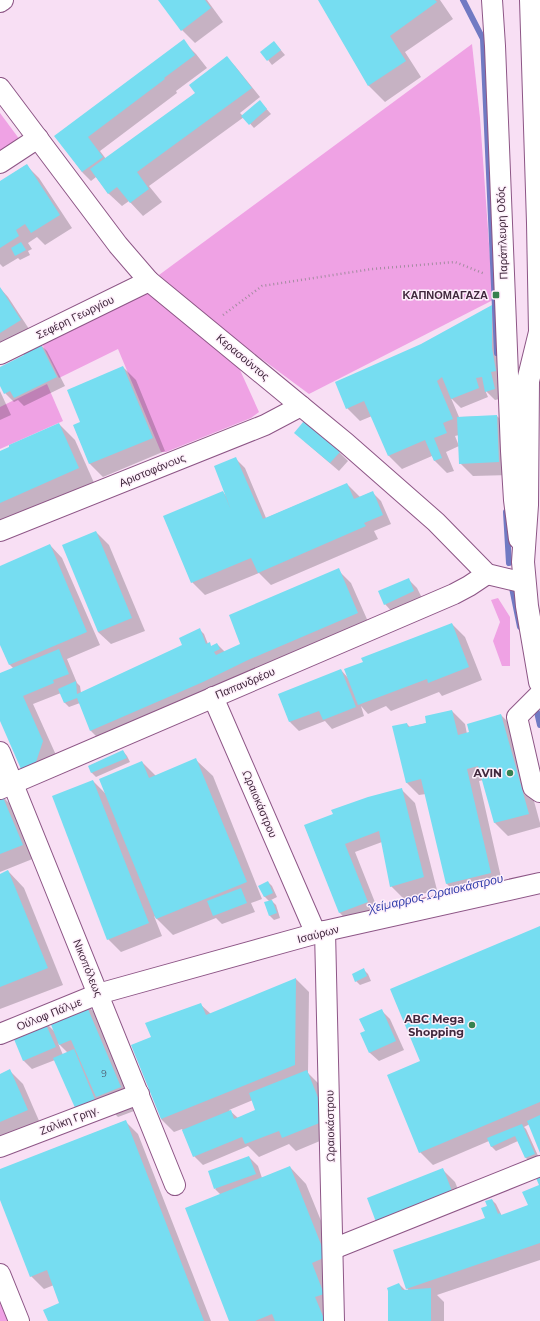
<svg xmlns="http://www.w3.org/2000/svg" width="540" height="1321" font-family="Montserrat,sans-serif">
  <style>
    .green { fill: #efa2e4 }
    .shadow { fill: #0003; fill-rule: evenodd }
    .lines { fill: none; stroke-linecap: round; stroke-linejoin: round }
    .stream { stroke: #717ac3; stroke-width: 6 }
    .building { fill: #76ddf1 }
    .minor-casing { stroke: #8d5686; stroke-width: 22 }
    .highway-casing { stroke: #8d5686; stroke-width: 24 }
    .path { stroke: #a48ba0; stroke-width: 2.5; stroke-dasharray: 1 3; stroke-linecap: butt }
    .minor { stroke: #fff; stroke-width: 20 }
    .highway { stroke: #fff; stroke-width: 22 }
    .poi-dot { fill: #36814f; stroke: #fef0fb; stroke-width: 1.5 }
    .labels { text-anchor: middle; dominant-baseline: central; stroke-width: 3; stroke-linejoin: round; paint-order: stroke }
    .number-label { font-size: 9px; fill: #4e556a }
    .street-label { font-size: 11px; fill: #41283d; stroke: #fef0fb }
    .poi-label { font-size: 11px; font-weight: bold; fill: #41283d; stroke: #fef0fb; text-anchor: end }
    .water-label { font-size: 12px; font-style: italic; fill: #323eaa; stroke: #fef0fb }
  </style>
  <rect width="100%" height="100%" fill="#f8dff4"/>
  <!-- green -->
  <g class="green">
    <polygon points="472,44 480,118 493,300 309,394 228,334 159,275"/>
    <polygon points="0,113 20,140 0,154"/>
    <polygon points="145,290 232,360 240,370 259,412 251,418 166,452 161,452 118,349 59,378 40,340"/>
    <polygon points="47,384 63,421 0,449 0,407"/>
    <polygon points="498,598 510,617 510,666 502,666 493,641 500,622 491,600"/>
    <polygon points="0,1289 13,1321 0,1321"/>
  </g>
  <!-- shadow -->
  <g class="shadow">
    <polygon points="159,0 207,0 223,22 195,43 182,30"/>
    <polygon points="320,0 440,0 453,19 405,52 421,77 385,102 369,86"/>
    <polygon points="183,41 196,54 207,68 176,91 177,93 100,151 106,159 196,93 226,57 235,66 260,97 240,113 243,116 264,106 271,114 254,128 244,117 149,186 162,202 143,216 129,201 122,206 109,194 96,177 91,181 82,172 56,136"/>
    <polygon points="274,42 285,55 272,65 262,52"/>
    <polygon points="26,165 39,178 72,228 45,245 37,237 28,243 32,249 28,251 30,255 20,260 18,258 3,267 0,264 0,182"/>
    <polygon points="0,288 8,297 29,329 0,346"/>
    <polygon points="492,306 505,319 504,398 495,400 485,390 488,397 461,408 451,398 459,417 497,416 510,429 512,475 473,476 460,463 459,435 455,436 459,446 446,452 454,471 447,473 434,460 432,456 402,469 389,456 372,416 360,421 347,408 422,345"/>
    <polygon points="38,342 47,351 65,386 24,406 18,400 14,402 5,393 0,384 0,368 26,355"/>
    <polygon points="123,367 136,380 165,451 103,477 90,464 74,426 82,422"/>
    <polygon points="0,391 11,415 0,420"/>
    <polygon points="59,424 75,440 95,485 0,526 0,452"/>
    <polygon points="304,441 339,452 348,461 339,471"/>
    <polygon points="236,459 245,468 266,518 347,484 360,497 372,492 381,501 391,524 374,531 378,539 271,585 259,573 205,595 192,582 223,492 227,497"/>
    <polygon points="96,532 109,545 145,631 111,644 98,632"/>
    <polygon points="50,545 62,558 100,645 67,659 77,683 80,686 81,693 182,646 200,630 204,634 208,644 212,647 217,644 225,652 240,645 338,570 351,583 370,626 104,744 91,731 80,703 69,707 65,703 61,693 33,704 56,755 42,780 0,718 0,674 14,669 10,665 0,643 0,567"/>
    <polygon points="408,579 417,588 423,600 393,613 385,604"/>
    <polygon points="452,624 465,637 482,680 442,696 439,692 391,711 386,706 368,714 361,706 364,716 332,729 325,721 299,731 290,722 279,695 341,670 349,679"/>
    <polygon points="452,711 465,724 467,734 501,715 514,728 540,823 540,827 508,836 495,823 483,780 479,781 503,886 460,897 447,884 426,794 419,795 406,782 407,724 410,727 427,723"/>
    <polygon points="123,751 127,756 130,762 96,777 92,773 89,766"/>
    <polygon points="196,760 213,776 262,899 251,903 255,912 222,924 216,918 173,935 154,916 162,936 121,952 108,939 93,781 106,794 142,762 156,776"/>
    <polygon points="0,772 1,795 15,809 35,858 0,872"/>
    <polygon points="402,790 415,803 437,890 404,899 391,886 382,842 355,852 380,915 352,926 340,913 305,826"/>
    <polygon points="8,871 24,888 63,985 0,1009 0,875"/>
    <polygon points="268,882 272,886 277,897 271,900 276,905 280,918 274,920 270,916 269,901 264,896"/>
    <polygon points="540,927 540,1150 530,1124 524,1127 526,1129 539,1158 530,1162 526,1158 518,1141 496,1151 491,1146 489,1141 433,1165 420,1152 421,1061"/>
    <polygon points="364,970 368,974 371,981 360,985 356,981"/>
    <path d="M296 979 309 992 308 1073 319 1084 339 1133 296 1151 289 1144 259 1157 248 1146 203 1165 194 1156 182 1129 174 1132 161 1119 152 1038 200 1004 211 1014ZM253 1100 257 1110 238 1118 229 1110Z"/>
    <path d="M85 1003 94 1012 106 1039 142 1108 118 1117 100 1099 105 1111 55 1060 32 1069 23 1060 44 1021 55 1032ZM58 1043 68 1053 63 1055Z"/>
    <polygon points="381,1010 390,1019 404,1050 379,1061 370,1053 366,1032"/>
    <polygon points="10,1071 23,1084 40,1123 0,1141 0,1075"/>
    <polygon points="125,1121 138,1134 211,1321 49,1321 61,1304 54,1285 44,1289 31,1276 0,1197 0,1170"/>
    <polygon points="249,1157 258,1166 262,1178 290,1167 306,1184 326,1233 332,1321 231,1321 221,1195 215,1189"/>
    <polygon points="442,1169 455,1182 464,1204 390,1234"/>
    <polygon points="540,1178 540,1260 437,1295 444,1302 444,1321 389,1321 399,1284 406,1291 409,1291 407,1288 486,1219 488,1206 492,1200 496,1204 502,1216 530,1206 540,1186"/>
  </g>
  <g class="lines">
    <!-- stream -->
    <g class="stream">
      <polyline points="463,0 483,39 497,353"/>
      <polyline points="506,512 509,563"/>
      <polyline points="511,583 520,627"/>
      <polyline points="537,712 540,725"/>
    </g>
  </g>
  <!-- building -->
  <g class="building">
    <polygon points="158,0 205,0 211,8 181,31"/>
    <polygon points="318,0 435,0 437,2 390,36 406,61 368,86"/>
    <polygon points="184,39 195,55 164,78 165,79 88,137 103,157 82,172 54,136"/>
    <polygon points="274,41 281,50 267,61 260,52"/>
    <polygon points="227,56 252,88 137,172 149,189 130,203 117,187 108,194 90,169 195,93 189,85"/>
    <polygon points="260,100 267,109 249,125 241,116"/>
    <polygon points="27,164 60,215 31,233 25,224 16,230 19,236 0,248 0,181"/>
    <polygon points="21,242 26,250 15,256 11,248"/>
    <polygon points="0,287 21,320 0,333"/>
    <polygon points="492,305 492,348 496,371 491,372 495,389 485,392 482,377 476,378 479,388 451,399 442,377 437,381 453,419 443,423 447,433 434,438 442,458 434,461 425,440 388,456 364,401 346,409 335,382 421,344"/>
    <polygon points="39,341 57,377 14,398 10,391 4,394 0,386 0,367 24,355 22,349"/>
    <polygon points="123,366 153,438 89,464 73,425 80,422 67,390"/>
    <polygon points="497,415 499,462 459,464 457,417"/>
    <polygon points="304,421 340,452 330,463 294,433"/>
    <polygon points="59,423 79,468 0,503 0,451 9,447 9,445"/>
    <polygon points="236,457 263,519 347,483 354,499 373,491 383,515 364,523 366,526 258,573 251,558 191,583 163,516 223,491 231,510 214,466"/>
    <polygon points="96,531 132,618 98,632 62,545"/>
    <polygon points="50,544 87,632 9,665 0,645 0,566"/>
    <polygon points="339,568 358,613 248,660 203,682 90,731 77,698 64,703 58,689 76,681 77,694 182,645 179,638 200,628 206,644 210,642 211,646 217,643 220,649 214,652 216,655 240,644 229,615"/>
    <polygon points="409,578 414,591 384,605 378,591"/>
    <polygon points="452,623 469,667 428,683 427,679 358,705 344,669 363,662 361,658"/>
    <polygon points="59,649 69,674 53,680 54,683 23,696 43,741 36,762 29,768 21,769 0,721 0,673"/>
    <polygon points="341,669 356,707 323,720 319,711 289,722 278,694"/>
    <polygon points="452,710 458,735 469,732 467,724 501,714 529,814 494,823 478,766 467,769 491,873 446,884 421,779 406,783 392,726 407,723 408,727 426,723 425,716"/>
    <polygon points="123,750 127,758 91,773 88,766"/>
    <polygon points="196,758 247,882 156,919 99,779 142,761 149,778"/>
    <polygon points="93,780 149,923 107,940 52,796"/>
    <polygon points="402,788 424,877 390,887 379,831 345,844 368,902 339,913 304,825 333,814 331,810 368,797"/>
    <polygon points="2,795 23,845 0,854 0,796"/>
    <polygon points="8,870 48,968 0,987 0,874"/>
    <polygon points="268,881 273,893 264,897 258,886"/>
    <polygon points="241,888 247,903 213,916 207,901"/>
    <polygon points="272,900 277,913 269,916 264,902"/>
    <polygon points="540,926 540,1102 419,1153 387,1075 420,1061 390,989"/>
    <polygon points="364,968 367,976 355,982 352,974"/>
    <polygon points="296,978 295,1065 161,1119 131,1045 151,1037 145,1023 201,1003 206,1015"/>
    <polygon points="85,1002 121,1087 96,1097 71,1040 59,1045 48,1017"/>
    <polygon points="382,1009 396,1041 369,1053 360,1033 365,1031 359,1019"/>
    <polygon points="44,1020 56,1047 23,1061 11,1032"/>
    <polygon points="74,1049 96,1102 76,1110 53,1058"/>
    <polygon points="10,1069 28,1110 0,1122 0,1074"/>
    <polygon points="307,1070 327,1120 282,1138 279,1131 245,1144 242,1137 193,1157 182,1130 231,1110 234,1119 255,1110 249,1093"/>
    <polygon points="540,1115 540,1153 527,1121"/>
    <polygon points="126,1120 204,1321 48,1321 43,1310 59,1303 47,1270 30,1277 0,1200 0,1169"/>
    <polygon points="522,1124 535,1154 525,1158 515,1136 491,1147 487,1138"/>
    <polygon points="249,1156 256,1174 214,1189 208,1171"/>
    <polygon points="290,1166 326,1257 312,1263 324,1294 315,1297 325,1321 275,1321 272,1314 255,1321 229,1321 185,1208"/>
    <polygon points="443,1168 452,1191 376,1222 367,1198"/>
    <polygon points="540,1177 540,1243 406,1289 393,1250 485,1218 481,1208 487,1206 485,1201 492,1199 498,1214 500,1213 501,1215 528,1205 522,1192 539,1185 536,1178"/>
    <polygon points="399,1283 402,1290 431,1288 431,1321 388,1321 388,1291 387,1288"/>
  </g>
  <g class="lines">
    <!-- minor casing -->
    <g class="minor-casing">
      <g id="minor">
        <polyline points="492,0 495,46 511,451 514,500 519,539"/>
        <polyline points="0,2 3,0"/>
        <polyline points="0,88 118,245 149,281 346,443 436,522 487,574 525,583"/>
        <polyline points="0,163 38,138"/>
        <polyline points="0,354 149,281"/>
        <polyline points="0,531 265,425 301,406"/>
        <polyline points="540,694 517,717 533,787 540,792"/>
        <polyline points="213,697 316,934"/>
        <polyline points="0,752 175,1185"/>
        <polyline points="0,789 454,594 469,586 487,574"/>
        <polyline points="325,931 334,1321"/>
        <polyline points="0,1034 98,994 325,931 540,883"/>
        <polyline points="0,1147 139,1094"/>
        <polyline points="333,1249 540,1166"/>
        <polyline points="0,1274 19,1321"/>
      </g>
    </g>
    <!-- highway casing -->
    <g class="highway-casing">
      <g id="highway">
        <polyline points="531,0 538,223 540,331"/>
        <polyline points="540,332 528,381 527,505 523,562 527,606 540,682"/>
      </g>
    </g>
    <!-- path -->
    <polyline class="path" points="223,315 262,286 372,269 455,262 485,274"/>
    <!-- minor -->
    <use href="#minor" class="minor"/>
    <!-- highway -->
    <use href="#highway" class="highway"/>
  </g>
  <!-- markers -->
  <g class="poi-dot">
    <rect x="492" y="291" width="8" height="8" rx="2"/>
    <circle cx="510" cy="773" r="4"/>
    <circle cx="472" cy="1025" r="4"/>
  </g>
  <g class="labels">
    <!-- number labels -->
    <g class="number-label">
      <text x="104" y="1073">9</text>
    </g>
    <!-- street labels -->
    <g class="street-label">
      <text transform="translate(502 233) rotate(-92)">Παράπλευρη Οδός</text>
      <text transform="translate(75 317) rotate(-26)">Σεφέρη Γεωργίου</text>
      <text transform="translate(243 357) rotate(40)">Κερασούντος</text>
      <text transform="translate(152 470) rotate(-22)">Αριστοφάνoυς</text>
      <text transform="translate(245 683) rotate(-23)">Παπανδρέου</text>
      <text transform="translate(260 804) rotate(67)">Ωραιοκάστρου</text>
      <text transform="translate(318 934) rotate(-15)">Ισαύρων</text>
      <text transform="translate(88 968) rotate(68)">Νικοπόλεως</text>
      <text transform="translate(49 1014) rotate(-22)">Ούλοφ Πάλμε</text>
      <text transform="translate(69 1120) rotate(-21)">Ζαλίκη Γρηγ.</text>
      <text transform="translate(330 1126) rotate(-91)">Ωραιοκάστρου</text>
    </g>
    <!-- poi labels -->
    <g class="poi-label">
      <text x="488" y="295">ΚΑΠΝΟΜΑΓΑΖΑ</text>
      <text x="502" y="773">AVIN</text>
      <text x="464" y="1019">ABC Mega<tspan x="464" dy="13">Shopping</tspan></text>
    </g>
    <!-- water labels -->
    <g class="water-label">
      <text transform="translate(436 893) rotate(-13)">Χείμαρρος Ωραιοκάστρου</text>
    </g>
  </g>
</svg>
